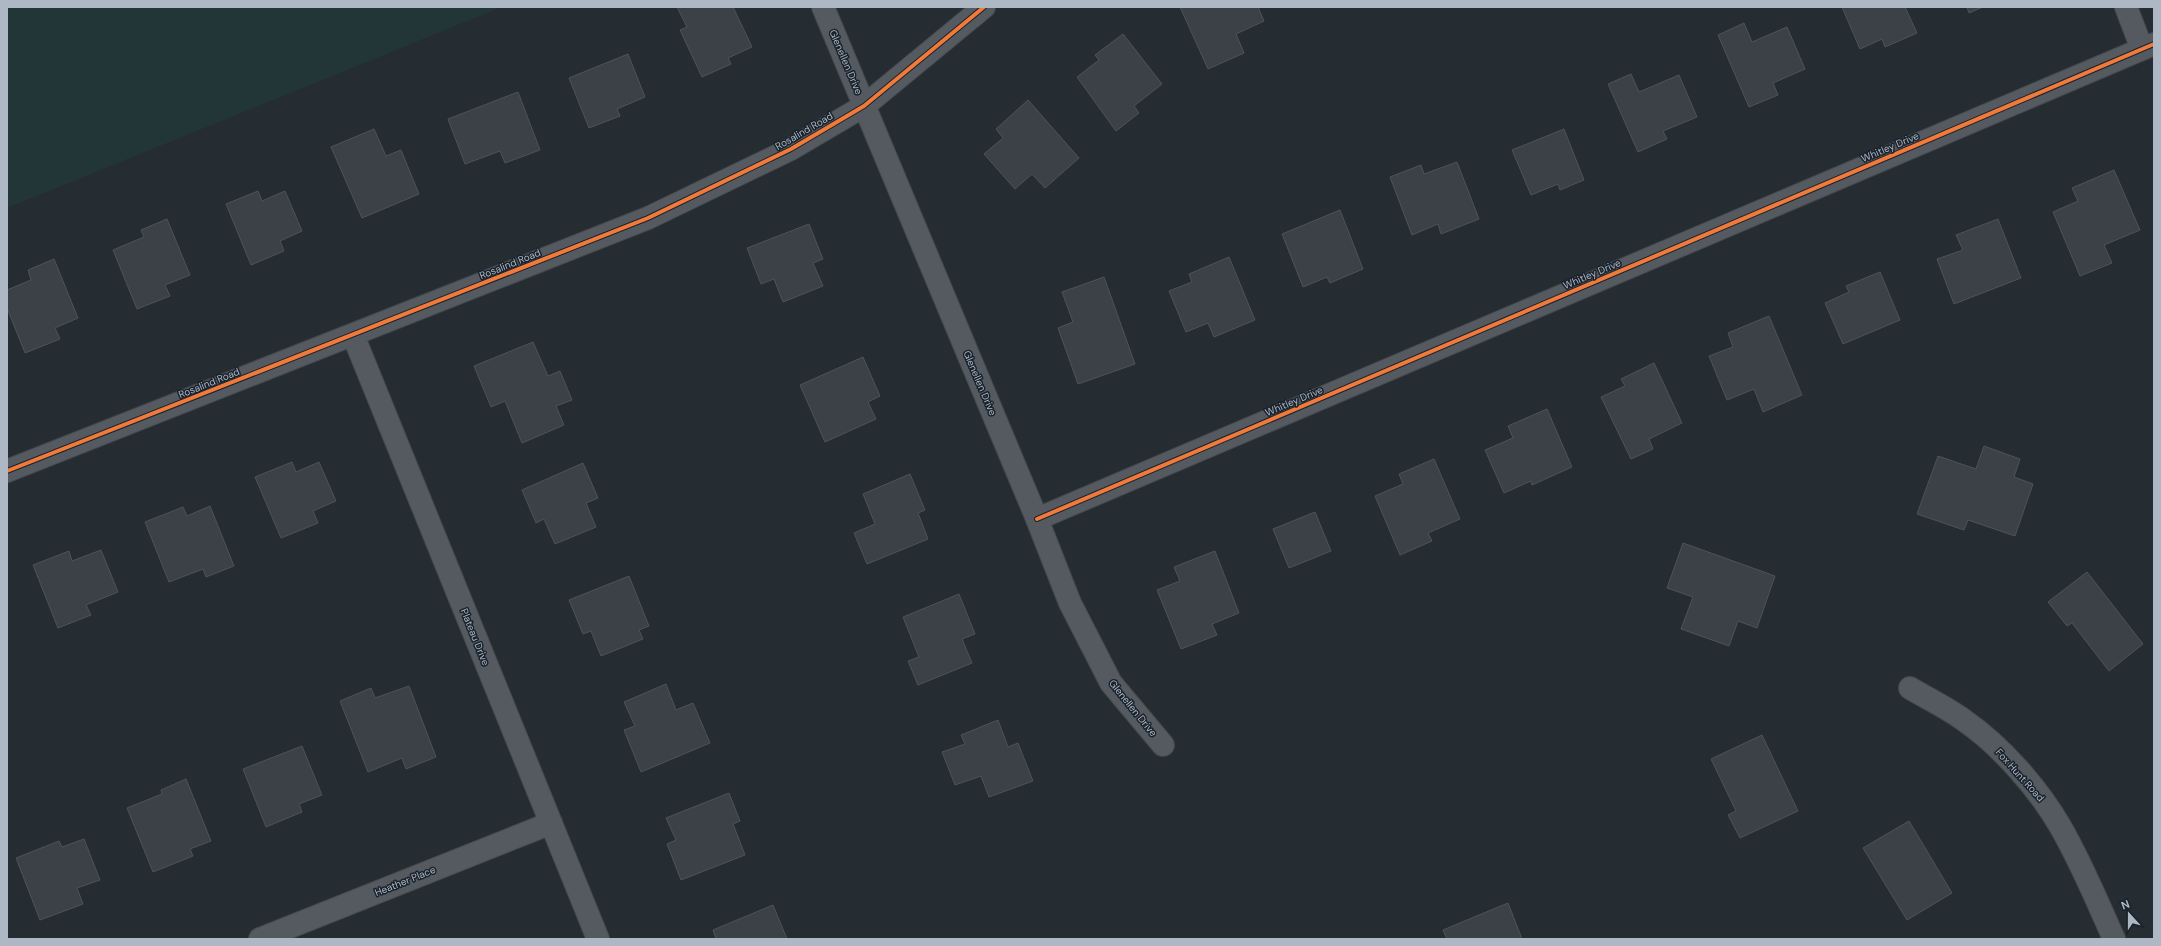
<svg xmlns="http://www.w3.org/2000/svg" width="2161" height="946" font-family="'DM Sans',sans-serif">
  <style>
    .green { fill: #223637 }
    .building { fill: #3c4147; stroke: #4c535a }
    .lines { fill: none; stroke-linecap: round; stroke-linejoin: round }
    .minor-casing { stroke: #42484c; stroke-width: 24 }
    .minor { stroke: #545a60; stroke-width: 22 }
    .cycleway-casing { stroke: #19222c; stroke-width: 6 }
    .cycleway { stroke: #f17a3a; stroke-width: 4 }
    .labels { text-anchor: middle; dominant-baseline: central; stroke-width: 3; stroke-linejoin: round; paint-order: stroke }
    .street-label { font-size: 10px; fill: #adb8c4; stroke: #19222c }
  </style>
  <rect width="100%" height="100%" fill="#252c32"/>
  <!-- green -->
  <polygon class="green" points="7,7 502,7 7,208"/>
  <!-- building -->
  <g class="building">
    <polygon points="677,7 733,7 752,47 728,58 731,64 702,77 680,30 687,27"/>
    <polygon points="1180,7 1258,7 1264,21 1236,34 1244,53 1208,69"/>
    <polygon points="1842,7 1905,7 1917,33 1885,47 1882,39 1860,49"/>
    <polygon points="1967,7 1983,7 1969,13"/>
    <polygon points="1744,23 1752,42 1787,27 1805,69 1773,83 1778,95 1749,107 1718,35"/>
    <polygon points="1123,34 1162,84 1134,106 1139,113 1116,131 1077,77 1099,60 1095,55"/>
    <polygon points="628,54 645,97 617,109 620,116 589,128 569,78"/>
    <polygon points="1631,74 1639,92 1679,75 1697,117 1663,131 1667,139 1638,152 1608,84"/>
    <polygon points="518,92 540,150 505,163 500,151 465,164 448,119"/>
    <polygon points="1028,100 1079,158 1045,188 1032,174 1015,189 984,154 1003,138 996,129"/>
    <polygon points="374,129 386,156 401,150 419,194 362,218 331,147"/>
    <polygon points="1564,129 1584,180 1560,190 1558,184 1531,195 1512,150"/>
    <polygon points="1457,162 1479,219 1441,234 1438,224 1412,235 1390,177 1421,165 1424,174"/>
    <polygon points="2114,170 2140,230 2104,245 2112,263 2080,276 2053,212 2078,201 2072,188"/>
    <polygon points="258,191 262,201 285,191 302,231 280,241 284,251 251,265 226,204"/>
    <polygon points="1340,210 1363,269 1330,283 1327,277 1303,287 1282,234"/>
    <polygon points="167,219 190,275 165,285 170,296 137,309 113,250 144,237 141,230"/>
    <polygon points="1998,219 2021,278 1954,304 1937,259 1963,250 1956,235"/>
    <polygon points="809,224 823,259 813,263 823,286 783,302 774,279 761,284 747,248"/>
    <polygon points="1229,257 1255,320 1214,337 1208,323 1186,332 1169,291 1192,282 1189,274"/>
    <polygon points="54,259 78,318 55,328 60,339 25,353 7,308 7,290 31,280 28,270"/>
    <polygon points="1880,272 1900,320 1843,344 1825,303 1849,292 1846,286"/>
    <polygon points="1104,277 1135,364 1078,384 1058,328 1073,322 1062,292"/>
    <polygon points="1769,316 1802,395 1763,412 1754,389 1727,400 1709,356 1733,347 1728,333"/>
    <polygon points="533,342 548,376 560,371 572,400 556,406 564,425 522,443 505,401 491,407 474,366"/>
    <polygon points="863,357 880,396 868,402 876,419 825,442 800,385"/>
    <polygon points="1654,363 1682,423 1649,439 1653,449 1631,459 1601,397 1625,386 1621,379"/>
    <polygon points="1547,409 1572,467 1532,485 1531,481 1504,493 1485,450 1513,438 1508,426"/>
    <polygon points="1984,446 2020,459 2014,477 2033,484 2015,536 1968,520 1964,530 1917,514 1938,456 1976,469"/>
    <polygon points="1434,459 1460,519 1428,533 1432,541 1400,555 1375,496 1403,484 1399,474"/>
    <polygon points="292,462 296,472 319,462 336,501 313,511 318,523 281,538 255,477"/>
    <polygon points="583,463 598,498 586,503 596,527 555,544 544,519 536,523 522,490"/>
    <polygon points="910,474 925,510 918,513 928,539 867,564 854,533 875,524 863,494"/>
    <polygon points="210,506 234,566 206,577 203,569 169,582 145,522 183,507 187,516"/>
    <polygon points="1315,512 1331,551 1289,568 1273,529"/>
    <polygon points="1683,543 1775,576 1757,628 1738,621 1729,646 1681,629 1693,597 1667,588"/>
    <polygon points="101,550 118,592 86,605 91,615 58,628 33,565 69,551 72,561"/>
    <polygon points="1215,551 1239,613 1212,624 1217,635 1181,649 1157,590 1180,581 1174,567"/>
    <polygon points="2087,572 2143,644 2109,671 2072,623 2067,626 2048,602"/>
    <polygon points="629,576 649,626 639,630 643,639 601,656 591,631 583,634 569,600"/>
    <polygon points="959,594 975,634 962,639 972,663 918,685 908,661 919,657 903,617"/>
    <polygon points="666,684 676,710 693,703 710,743 641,772 624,730 635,726 624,702"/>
    <polygon points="409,686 436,757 406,769 402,758 368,772 340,701 371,688 375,698"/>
    <polygon points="998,720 1008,747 1018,743 1033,781 989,797 981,776 955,785 942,752 965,744 961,735"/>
    <polygon points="1762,735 1798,811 1740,838 1728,815 1736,811 1711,759"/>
    <polygon points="302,746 322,795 299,804 302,812 266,827 243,769"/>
    <polygon points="186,779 211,841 190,849 193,856 153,872 127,808 162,794 161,790"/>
    <polygon points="729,793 740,821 733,824 745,855 681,880 667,844 676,840 666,818"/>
    <polygon points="1909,821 1952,893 1907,920 1863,848"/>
    <polygon points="84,839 100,880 77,888 83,904 40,920 16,858 59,841 62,847"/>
    <polygon points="1508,903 1522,939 1447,939 1443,930"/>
    <polygon points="773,905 787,939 716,939 713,930"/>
  </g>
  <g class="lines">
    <!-- minor casing -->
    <g class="minor-casing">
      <g id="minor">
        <polyline points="823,7 1037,519 1070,603 1111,683 1163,745"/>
        <polyline points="2126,7 2142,49"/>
        <polyline points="353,335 598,939"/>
        <polyline points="7,471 648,218 791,149 864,106 984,7"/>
        <polyline points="1037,519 2154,44"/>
        <path d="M1910 688C1928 699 1948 708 1965 721 2001 746 2038 788 2060 826 2081 862 2097 901 2114 939"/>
        <polyline points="260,939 551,823"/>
      </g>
    </g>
    <!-- minor -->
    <use href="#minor" class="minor"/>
    <!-- cycleway casing -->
    <g class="cycleway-casing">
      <g id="cycleway">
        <polyline points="7,471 648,218 791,149 864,106 984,7"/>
        <polyline points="1037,519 2154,44"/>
      </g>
    </g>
    <!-- cycleway -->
    <use href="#cycleway" class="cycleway"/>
  </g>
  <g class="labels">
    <!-- street labels -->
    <g class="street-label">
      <text transform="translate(846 62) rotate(67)">Glenellen Drive</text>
      <text transform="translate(804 131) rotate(-30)">Rosalind Road</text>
      <text transform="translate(1890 147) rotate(-23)">Whitley Drive</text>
      <text transform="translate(510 264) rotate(-22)">Rosalind Road</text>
      <text transform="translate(1592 274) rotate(-23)">Whitley Drive</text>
      <text transform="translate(209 383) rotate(-22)">Rosalind Road</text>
      <text transform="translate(980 383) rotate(67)">Glenellen Drive</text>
      <text transform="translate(1294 401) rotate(-23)">Whitley Drive</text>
      <text transform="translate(475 637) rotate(68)">Plateau Drive</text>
      <text transform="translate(1133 708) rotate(51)">Glenellen Drive</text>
      <text transform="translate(2020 775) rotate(48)">Fox Hunt Road</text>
      <text transform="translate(405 881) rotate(-22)">Heather Place</text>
    </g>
  </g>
  <!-- border -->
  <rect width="2161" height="946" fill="none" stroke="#adb8c4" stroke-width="16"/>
  <!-- north arrow -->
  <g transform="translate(2129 914) rotate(339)" stroke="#19222c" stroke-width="3" paint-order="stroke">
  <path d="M0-3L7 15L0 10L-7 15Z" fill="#adb8c4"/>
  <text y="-6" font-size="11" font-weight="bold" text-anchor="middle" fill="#adb8c4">N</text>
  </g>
</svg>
